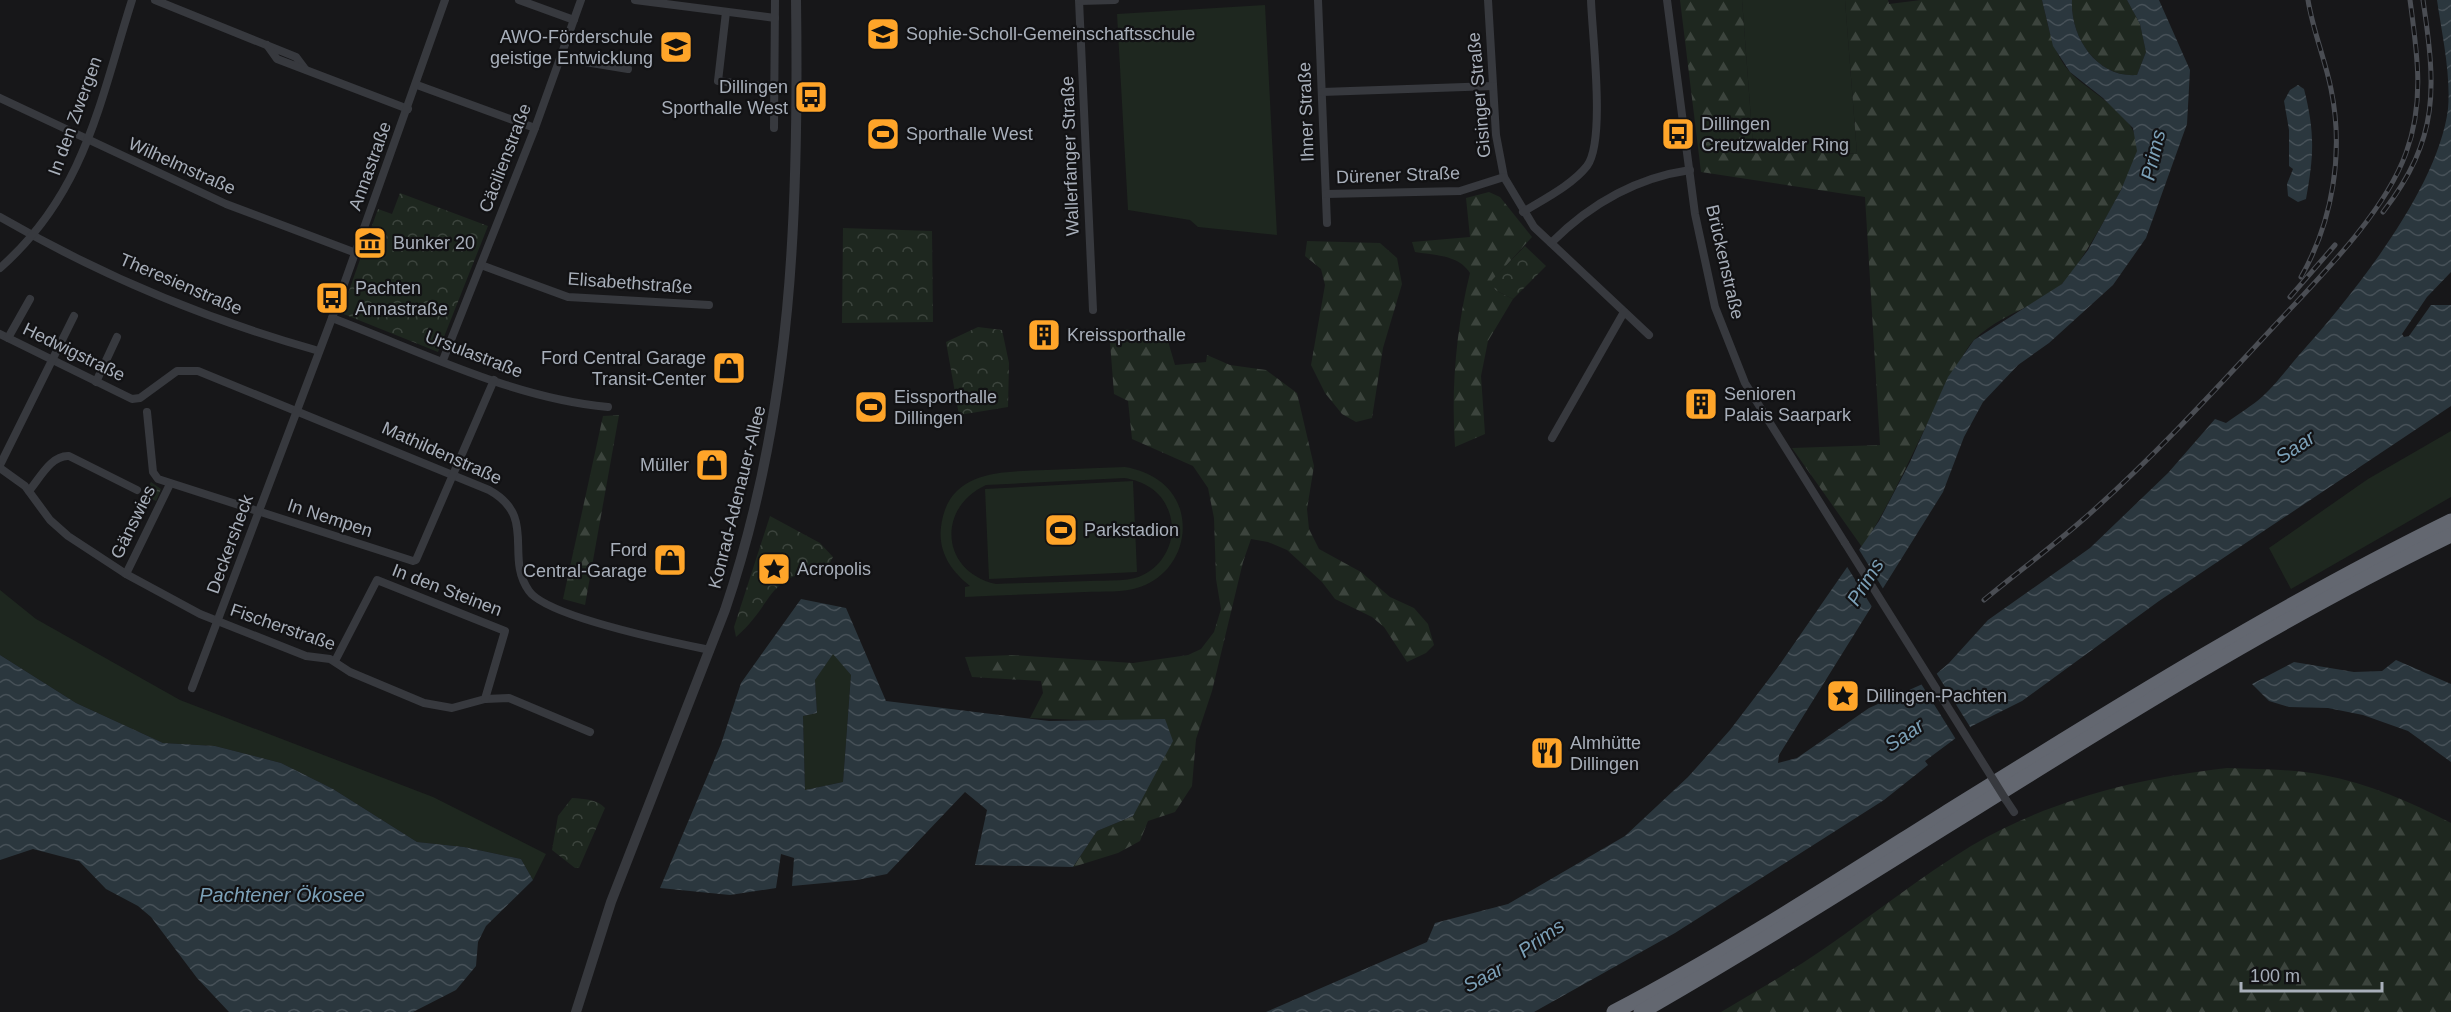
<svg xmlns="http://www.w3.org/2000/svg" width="2451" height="1012" font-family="Arial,sans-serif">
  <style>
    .green { fill: #1e271f; fill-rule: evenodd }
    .forest { fill: url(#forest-firs) }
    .park { fill: url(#park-crowns) }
    .water { fill: url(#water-waves); fill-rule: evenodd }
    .pier { fill: #171719 }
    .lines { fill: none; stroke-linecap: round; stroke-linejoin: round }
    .minor { stroke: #37393e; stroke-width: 8 }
    .tertiary { stroke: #37393e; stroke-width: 10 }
    .motorway { stroke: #636770; stroke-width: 15 }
    .rail-casing { stroke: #4a4d53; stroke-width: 5 }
    .rail { stroke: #121214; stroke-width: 3; stroke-dasharray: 9; stroke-linecap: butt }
    .minor-bridge { stroke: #37393e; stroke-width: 8 }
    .labels { text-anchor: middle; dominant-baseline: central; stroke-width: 4.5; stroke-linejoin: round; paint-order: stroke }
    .poi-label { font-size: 18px; fill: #a8afba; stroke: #121214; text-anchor: start }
    .street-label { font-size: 18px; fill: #a8afba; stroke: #121214 }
    .water-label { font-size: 20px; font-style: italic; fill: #7ca1b8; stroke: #121214 }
  </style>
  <defs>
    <pattern id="forest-firs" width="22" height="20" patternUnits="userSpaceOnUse" patternTransform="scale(1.5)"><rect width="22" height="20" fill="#1e271f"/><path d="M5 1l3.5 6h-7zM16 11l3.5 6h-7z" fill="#3c443d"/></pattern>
    <pattern id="park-crowns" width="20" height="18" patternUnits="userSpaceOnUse" patternTransform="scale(1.5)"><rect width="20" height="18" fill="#1e271f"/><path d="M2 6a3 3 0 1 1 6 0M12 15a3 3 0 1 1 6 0" fill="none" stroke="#3c443d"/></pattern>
    <pattern id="water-waves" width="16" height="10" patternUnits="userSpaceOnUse" patternTransform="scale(1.5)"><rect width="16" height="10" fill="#2b373e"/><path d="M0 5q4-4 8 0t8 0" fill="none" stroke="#475158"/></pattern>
  </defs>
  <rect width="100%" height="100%" fill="#171719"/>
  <!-- green -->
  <g class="green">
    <polygon points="1742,0 1845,0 1857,154 1753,146"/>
    <polygon points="1265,5 1277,235 1198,227 1190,220 1128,210 1117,14"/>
    <polygon points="2451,431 2451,497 2291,589 2269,548 2368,479"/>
    <path d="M1125 467C1149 471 1172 484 1180 509 1190 542 1172 576 1140 587 1123 593 1103 591 1085 592 1045 594 1005 595 965 597V587L970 586C951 571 938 552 941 527 948 469 1002 472 1046 470 1072 469 1098 468 1125 467ZM1124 478C1144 481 1162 491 1169 512 1179 539 1163 570 1135 578 1120 582 1103 580 1089 581 1058 582 1027 583 996 584 941 572 936 508 986 485Z"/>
    <polygon points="1133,481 1137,572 989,579 985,489"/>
    <polygon points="0,590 36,619 180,700 433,797 546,854 533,880 521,859 464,847 417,842 333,789 281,763 215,746 163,743 76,703 0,655"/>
    <polygon points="833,653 851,675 843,782 805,790 803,716 817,713 815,680"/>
  </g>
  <!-- forest -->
  <g class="forest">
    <path d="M1680 0H1742L1753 146 1857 154 1845 0H1888L1889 4 1921 0H2042C2048 25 2052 51 2069 71 2088 93 2141 115 2137 151 2135 171 2078 270 2062 284 2036 307 1998 315 1974 340 1964 350 1958 367 1951 379 1919 434 1898 493 1862 547L1792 448 1880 445 1865 197 1701 172Z"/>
    <path d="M2072 0H2127L2140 24 2146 52 2137 75C2097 78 2070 37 2072 0Z"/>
    <path d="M1489 192 1500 197 1532 237 1493 280 1495 290 1513 299 1488 341 1481 376 1485 434 1455 447C1451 390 1456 329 1470 273 1459 255 1434 255 1415 252L1412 242 1470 237 1466 198Z"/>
    <polygon points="1307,241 1380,243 1397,258 1402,284 1383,348 1372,418 1356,422 1342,414 1325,393 1311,365 1325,285 1321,269 1305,256"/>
    <polygon points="1109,329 1165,331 1175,365 1206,362 1207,355 1230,365 1266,370 1297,393 1314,466 1307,509 1309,529 1319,549 1361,572 1390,597 1414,608 1428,624 1434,645 1426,653 1407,662 1384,627 1372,617 1335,599 1322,582 1287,550 1268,542 1251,539 1243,562 1212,691 1196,739 1192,786 1175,812 1148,821 1140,841 1118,853 1073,867 1097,831 1133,816 1165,720 1131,722 1030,718 1043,693 1041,681 972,677 965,657 1012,655 1133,663 1188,655 1201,649 1214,632 1221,609 1216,579 1214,518 1208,488 1193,466 1132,439 1128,401 1114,394"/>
    <polygon points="619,415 585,605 563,599 603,416"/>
    <path d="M2227 768C2258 769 2291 769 2323 775 2368 783 2411 802 2451 823V1012H1721C1756 991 1792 971 1825 948 1874 914 1920 877 1971 846 2049 800 2138 778 2227 768Z"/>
  </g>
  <!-- park -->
  <g class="park">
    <polygon points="400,193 488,226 438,352 341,313 378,209 392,214"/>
    <polygon points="843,228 932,231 933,322 842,323"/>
    <polygon points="1525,246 1546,266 1513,299 1495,290 1492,280"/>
    <polygon points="978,327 1002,330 1009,363 1008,407 959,415 946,342"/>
    <polygon points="151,482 161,489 156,501 144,495"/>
    <path d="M770 516 820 543 833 557 827 568C764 576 776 602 736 637L734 627Z"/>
    <path d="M572 798C584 799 597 799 605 808L579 868H575L552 850 558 816Z"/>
  </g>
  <!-- water -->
  <g class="water">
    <path d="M2042 0H2072C2070 37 2097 78 2137 75L2146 52 2140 24 2127 0H2159L2190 70 2187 124 2146 238 2113 285 2049 343 2018 365 1983 402 1964 437 1943 492 1779 755 1778 763 1797 758 1869 708 1927 682 1949 663 1988 620 2090 548 2168 473 2215 419 2226 423C2238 414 2252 406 2263 396 2276 384 2287 369 2299 355 2353 295 2438 189 2448 109 2451 74 2442 35 2437 0H2451V272L2427 297 2402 334 2404 337 2409 336 2431 305H2451V406L2159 601 2022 701 1972 726 1925 761 1928 765 1884 800 1675 933 1534 1012H1266L1427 942 1435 923 1508 904 1625 836 1688 777 1730 730 1778 667 1879 521 1910 462 1948 377 1974 340 2062 284 2088 250 2121 190 2137 151 2133 128 2103 98 2070 72 2053 46Z"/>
    <path d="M2298 85 2304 89C2315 132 2314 156 2306 199L2298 202 2288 196 2287 184 2293 169 2289 166V130L2284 101 2290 90Z"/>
    <path d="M801 599 846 608 886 701 1049 721 1165 719 1173 741 1133 816 1097 831 1073 867 975 865 987 810 965 792 887 874 857 880 792 886 794 858 781 854 776 888 730 895 660 888 721 744 741 683ZM833 654 851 675 843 782 805 790 803 716 817 713 815 680Z"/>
    <polygon points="0,655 76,703 163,743 215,746 281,763 333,789 417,842 464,847 521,859 533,880 486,926 478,942 476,966 456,990 413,1012 229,1012 197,978 151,917 138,906 106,889 79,861 33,849 0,860"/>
    <polygon points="2396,660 2451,684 2451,762 2408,731 2363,715 2328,708 2289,707 2269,701 2252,684 2294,662 2354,672 2382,671"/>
  </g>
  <!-- pier -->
  <g class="pier">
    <polygon points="1858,548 1885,592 1874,610 1846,565"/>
    <polygon points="1935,671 1972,730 1957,741 1920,682"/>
  </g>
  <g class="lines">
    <!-- minor -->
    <g class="minor">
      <polyline points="155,0 296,57 305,69"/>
      <polyline points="519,0 574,20"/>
      <polyline points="635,0 775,18"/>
      <polyline points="1079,0 1093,310"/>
      <polyline points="1318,0 1327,223"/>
      <polyline points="1488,0 1496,135 1504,177 1534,227 1649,335"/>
      <polyline points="1667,0 1695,214 1715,307 1745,383 1845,543"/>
      <polyline points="1080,1 1115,0"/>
      <polyline points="726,12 718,81 775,88"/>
      <polyline points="267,45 277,59 408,109"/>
      <polyline points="561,58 628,69"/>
      <polyline points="417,85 535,128"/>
      <polyline points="1322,92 1493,86"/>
      <polyline points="0,98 226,204 356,253"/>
      <polyline points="774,128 775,0"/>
      <polyline points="1326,194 1460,191 1504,177"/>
      <path d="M1523 212C1544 199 1572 185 1587 166 1606 141 1592 34 1591 0"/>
      <path d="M0 217C100 275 208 320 319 351"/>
      <path d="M1551 243C1590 204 1635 178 1690 170"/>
      <polyline points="481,265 568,297 709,305"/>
      <path d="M0 268C85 193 99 104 132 0"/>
      <path d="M332 318C422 352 512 398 608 407"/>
      <path d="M0 334 132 399 140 398 177 371H198L489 490C538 517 504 556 529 591 547 617 676 643 710 650"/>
      <polyline points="8,338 30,299"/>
      <polyline points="443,360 535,128 581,0"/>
      <polyline points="96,382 117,337"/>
      <polyline points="147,412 153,472 158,479 413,561 416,560 494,380"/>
      <polyline points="1552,438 1624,312"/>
      <polyline points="0,465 74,316"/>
      <polyline points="0,468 25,486 50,520 68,536 126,574 200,614 306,656 330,659 350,672 424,703 452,708 485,699 509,698 590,732"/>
      <path d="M29 491C40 478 51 455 69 456L137 490"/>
      <polyline points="126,574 170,484"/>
      <polyline points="335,661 377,580 505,631 485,699"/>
      <polyline points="192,688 332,318 445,0"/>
      <polyline points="2006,800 2014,812"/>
    </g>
    <!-- tertiary -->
    <path class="tertiary" d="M576 1012 611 902 725 610C793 410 799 209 796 0"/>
    <!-- motorway -->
    <g class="motorway">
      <path d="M1614 1012C1728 952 1836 882 1944 814 2110 711 2276 607 2451 521"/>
      <path d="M1641 1012C1913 856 2169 672 2451 535"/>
    </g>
    <!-- rail casing -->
    <g class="rail-casing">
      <g id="rail">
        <path d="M2383 212C2440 138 2436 88 2423 0"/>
        <path d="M2301 277C2333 221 2344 152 2331 89 2325 59 2313 31 2308 0"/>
        <polyline points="2290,297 2335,245"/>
        <path d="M1984 600C2018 572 2053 546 2086 517 2155 456 2216 389 2278 322 2321 276 2385 212 2406 153 2425 102 2417 52 2410 0"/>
      </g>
    </g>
    <!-- rail -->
    <use href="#rail" class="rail"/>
    <!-- minor-bridge -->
    <polyline class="minor-bridge" points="1845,543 2006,800"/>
  </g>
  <!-- icons -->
  <defs>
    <g id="school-square" transform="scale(1.725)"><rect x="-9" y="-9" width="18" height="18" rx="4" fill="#ffa529" stroke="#121214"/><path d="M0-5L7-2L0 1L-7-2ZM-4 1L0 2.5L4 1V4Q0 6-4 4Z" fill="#111"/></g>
    <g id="bus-square" transform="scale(1.725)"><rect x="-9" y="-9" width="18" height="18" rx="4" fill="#ffa529" stroke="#121214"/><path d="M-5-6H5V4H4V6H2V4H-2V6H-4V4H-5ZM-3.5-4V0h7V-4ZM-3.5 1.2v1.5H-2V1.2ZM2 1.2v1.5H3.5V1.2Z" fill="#111"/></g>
    <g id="stadium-square" transform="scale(1.725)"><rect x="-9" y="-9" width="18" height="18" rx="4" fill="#ffa529" stroke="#121214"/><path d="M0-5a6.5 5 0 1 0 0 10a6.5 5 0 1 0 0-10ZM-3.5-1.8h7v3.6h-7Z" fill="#111"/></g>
    <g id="museum-square" transform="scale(1.725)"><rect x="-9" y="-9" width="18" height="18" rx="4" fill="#ffa529" stroke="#121214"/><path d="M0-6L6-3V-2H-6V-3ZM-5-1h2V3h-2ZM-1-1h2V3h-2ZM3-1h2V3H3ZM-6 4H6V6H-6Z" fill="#111"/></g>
    <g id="building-square" transform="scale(1.725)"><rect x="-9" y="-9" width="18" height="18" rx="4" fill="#ffa529" stroke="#121214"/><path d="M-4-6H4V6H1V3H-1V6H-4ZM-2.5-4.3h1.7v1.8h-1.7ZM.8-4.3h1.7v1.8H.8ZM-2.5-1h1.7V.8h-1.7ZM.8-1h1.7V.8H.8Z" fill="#111"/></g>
    <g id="shop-square" transform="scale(1.725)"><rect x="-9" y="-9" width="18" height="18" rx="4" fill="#ffa529" stroke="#121214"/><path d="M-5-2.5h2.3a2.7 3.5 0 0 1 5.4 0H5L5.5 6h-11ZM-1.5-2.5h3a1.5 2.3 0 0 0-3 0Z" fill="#111"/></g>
    <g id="sight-square" transform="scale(1.725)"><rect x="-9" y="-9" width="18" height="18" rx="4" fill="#ffa529" stroke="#121214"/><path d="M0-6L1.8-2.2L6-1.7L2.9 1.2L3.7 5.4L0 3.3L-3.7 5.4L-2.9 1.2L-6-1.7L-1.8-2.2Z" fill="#111"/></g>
    <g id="restaurant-square" transform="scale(1.725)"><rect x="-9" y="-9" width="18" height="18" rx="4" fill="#ffa529" stroke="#121214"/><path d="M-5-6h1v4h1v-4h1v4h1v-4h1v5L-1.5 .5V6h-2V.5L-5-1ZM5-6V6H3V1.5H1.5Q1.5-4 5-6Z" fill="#111"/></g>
  </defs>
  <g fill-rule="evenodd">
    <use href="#school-square" x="883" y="34"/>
    <use href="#school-square" x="676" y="47"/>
    <use href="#bus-square" x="811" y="97"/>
    <use href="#stadium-square" x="883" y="134"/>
    <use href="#bus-square" x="1678" y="134"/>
    <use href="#museum-square" x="370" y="243"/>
    <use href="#bus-square" x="332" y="298"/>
    <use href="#building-square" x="1044" y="335"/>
    <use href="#shop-square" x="729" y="368"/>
    <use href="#building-square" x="1701" y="404"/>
    <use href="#stadium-square" x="871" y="407"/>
    <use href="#shop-square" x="712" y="465"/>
    <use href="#stadium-square" x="1061" y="530"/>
    <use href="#shop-square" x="670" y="560"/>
    <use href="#sight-square" x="774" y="569"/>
    <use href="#sight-square" x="1843" y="696"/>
    <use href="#restaurant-square" x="1547" y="753"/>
  </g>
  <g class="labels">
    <!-- poi labels -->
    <g class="poi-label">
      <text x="906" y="34">Sophie-Scholl-Gemeinschaftsschule</text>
      <text x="653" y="37" text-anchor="end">AWO-Förderschule<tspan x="653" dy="21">geistige Entwicklung</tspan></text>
      <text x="788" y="87" text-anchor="end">Dillingen<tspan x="788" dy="21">Sporthalle West</tspan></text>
      <text x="1701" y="124">Dillingen<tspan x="1701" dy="21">Creutzwalder Ring</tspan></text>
      <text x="906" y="134">Sporthalle West</text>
      <text x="393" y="243">Bunker 20</text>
      <text x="355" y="288">Pachten<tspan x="355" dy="21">Annastraße</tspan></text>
      <text x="1067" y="335">Kreissporthalle</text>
      <text x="706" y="358" text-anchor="end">Ford Central Garage<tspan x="706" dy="21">Transit-Center</tspan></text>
      <text x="1724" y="394">Senioren<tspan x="1724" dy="21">Palais Saarpark</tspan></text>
      <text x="894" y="397">Eissporthalle<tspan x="894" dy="21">Dillingen</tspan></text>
      <text x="689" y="465" text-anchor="end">Müller</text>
      <text x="1084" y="530">Parkstadion</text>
      <text x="647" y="550" text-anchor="end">Ford<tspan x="647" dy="21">Central-Garage</tspan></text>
      <text x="797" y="569">Acropolis</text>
      <text x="1866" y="696">Dillingen-Pachten</text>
      <text x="1570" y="743">Almhütte<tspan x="1570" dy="21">Dillingen</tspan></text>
    </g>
    <!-- street labels -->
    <g class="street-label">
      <text transform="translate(1479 95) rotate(-95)">Gisinger Straße</text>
      <text transform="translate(1306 112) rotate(-92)">Ihner Straße</text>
      <text transform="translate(75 116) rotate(-70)">In den Zwergen</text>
      <text transform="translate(1070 156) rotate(-92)">Wallerfanger Straße</text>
      <text transform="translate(505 158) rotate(-69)">Cäcilienstraße</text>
      <text transform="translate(182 166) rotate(24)">Wilhelmstraße</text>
      <text transform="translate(370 166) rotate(-70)">Annastraße</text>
      <text transform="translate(1398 175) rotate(-2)">Dürener Straße</text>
      <text transform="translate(1725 262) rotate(77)">Brückenstraße</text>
      <text transform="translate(630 283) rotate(4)">Elisabethstraße</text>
      <text transform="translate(181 284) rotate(23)">Theresienstraße</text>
      <text transform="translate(74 352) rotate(26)">Hedwigstraße</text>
      <text transform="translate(474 354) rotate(21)">Ursulastraße</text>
      <text transform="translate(442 453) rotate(24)">Mathildenstraße</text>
      <text transform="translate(737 497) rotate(-76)">Konrad-Adenauer-Allee</text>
      <text transform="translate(330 518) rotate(18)">In Nempen</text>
      <text transform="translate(133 522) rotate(-64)">Gänswies</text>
      <text transform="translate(230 544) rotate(-70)">Deckersheck</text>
      <text transform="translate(447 590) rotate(21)">In den Steinen</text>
      <text transform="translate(283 627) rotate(19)">Fischerstraße</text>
    </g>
    <!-- water labels -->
    <g class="water-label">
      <text transform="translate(2153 155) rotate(-77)">Prims</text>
      <text transform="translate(2295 447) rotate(-34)">Saar</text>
      <text transform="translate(1865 582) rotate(-58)">Prims</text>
      <text transform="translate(1904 735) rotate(-34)">Saar</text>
      <text x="282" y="895">Pachtener Ökosee</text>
      <text transform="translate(1541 938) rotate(-35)">Prims</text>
      <text transform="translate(1483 977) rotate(-28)">Saar</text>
    </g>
  </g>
  <!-- scale -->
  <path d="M2241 982v9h141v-9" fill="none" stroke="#a8afba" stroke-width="3"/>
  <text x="2250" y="982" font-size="18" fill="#a8afba" stroke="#121214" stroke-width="4.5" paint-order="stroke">100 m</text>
</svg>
